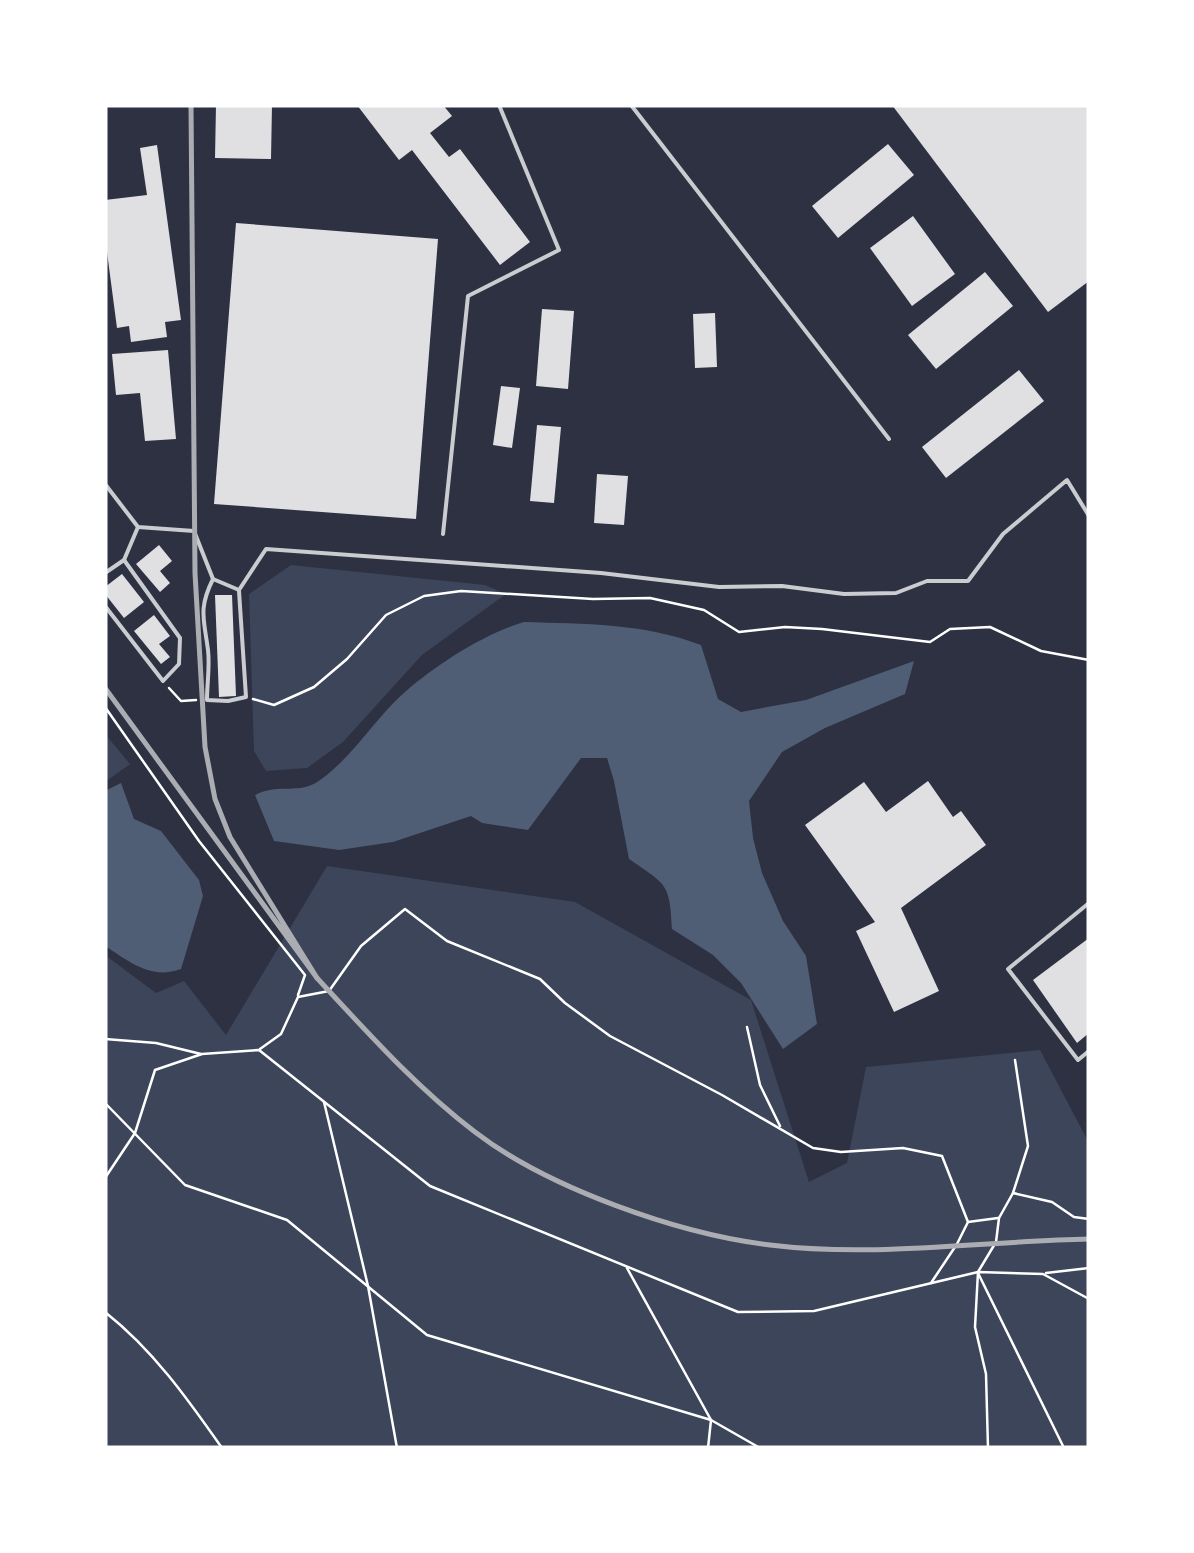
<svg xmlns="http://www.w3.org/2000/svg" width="1194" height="1553" font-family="Lato,sans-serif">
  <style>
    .green { fill: #3c4559 }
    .water { fill: #4f5d75 }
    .building { fill: #e0e0e3 }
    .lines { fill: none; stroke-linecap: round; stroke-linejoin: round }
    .path { stroke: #fff; stroke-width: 2.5 }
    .service { stroke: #caccd0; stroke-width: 4 }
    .rail { stroke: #abadb3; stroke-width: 5 }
  </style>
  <rect width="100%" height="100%" fill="#2d3142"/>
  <!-- green -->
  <g class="green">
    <polygon points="291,565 485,585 506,594 422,655 343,742 307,768 266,771 254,751 249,594"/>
    <polygon points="105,734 130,764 105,782"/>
    <polygon points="327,866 575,902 751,1000 809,1182 847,1163 866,1067 1040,1050 1089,1143 1089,1448 105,1448 105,955 156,993 184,981 226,1035"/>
  </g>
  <!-- water -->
  <g class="water">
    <path d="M524 622C584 624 644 623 701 645L718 699 741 712 806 700 914 661 905 694 825 728 782 752 749 801 753 838 762 873 783 921 806 956 817 1024 783 1049 741 983 713 955 672 929C670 882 666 885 629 859L614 781 607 758H581L528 830 482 823 471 816 393 842 339 850 274 841 255 795C281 782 298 796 320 780 353 757 375 718 405 692 437 664 484 634 524 622Z"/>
    <path d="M121 783 134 819 161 831 199 880 203 896 181 969C151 980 130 962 105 946V791Z"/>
  </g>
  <!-- building -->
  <g class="building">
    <polygon points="216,105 272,105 271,159 215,158"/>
    <polygon points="357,105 443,105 452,116 430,133 449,157 460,149 530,242 500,265 412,150 399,160"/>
    <polygon points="892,105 1089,105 1089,281 1048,312"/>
    <polygon points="888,144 914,175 838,238 812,206"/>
    <polygon points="157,145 181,320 165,322 167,337 131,342 129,326 117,328 105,237 105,200 147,195 140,148"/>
    <polygon points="913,216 955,274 912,306 870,248"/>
    <polygon points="236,223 438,239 416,519 214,504"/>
    <polygon points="985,272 1013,306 936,369 908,335"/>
    <polygon points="542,309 574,311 568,389 536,386"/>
    <polygon points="715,313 717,367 695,368 693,314"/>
    <polygon points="168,350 176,439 145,441 140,393 116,395 112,354"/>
    <polygon points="1019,370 1044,401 946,478 922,447"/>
    <polygon points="501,386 520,388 512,448 493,445"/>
    <polygon points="537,425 561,427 554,503 530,501"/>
    <polygon points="597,474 628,476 624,525 594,523"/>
    <polygon points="159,545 172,561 160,571 170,583 160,592 136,564"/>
    <polygon points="122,574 144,602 124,618 105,594 105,587"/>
    <polygon points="215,595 232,595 236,696 219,697"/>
    <polygon points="154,615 170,636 159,644 170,657 161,664 134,631"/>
    <polygon points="928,781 953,817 961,811 986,845 901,908 939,991 894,1012 856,931 875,922 805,825 864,782 886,812"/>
    <polygon points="1089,938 1089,1033 1077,1043 1033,980"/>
  </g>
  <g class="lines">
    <!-- path -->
    <g class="path">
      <polyline points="169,688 181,701 196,700"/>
      <polyline points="253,699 274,705 314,687 347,659 386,615 424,596 461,591 593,599 650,598 704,610 739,632 785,627 822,629 930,642 950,629 990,627 1041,651 1089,660"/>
      <polyline points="105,707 199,841 305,975 298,995"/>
      <polyline points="747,1027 760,1085 780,1126"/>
      <polyline points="105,1039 156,1043 201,1054"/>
      <polyline points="260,1049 281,1034 298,997 329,991 361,946 405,909 447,941 540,979 565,1003 610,1036 722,1095 813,1148 841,1152 903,1148 942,1156 968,1222"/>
      <polyline points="324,1102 368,1286 397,1448"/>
      <polyline points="105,1103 185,1185 287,1220 427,1335 711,1420 760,1448"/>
      <polyline points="105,1178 135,1133 155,1070 202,1054 259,1050 430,1186 738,1312 814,1311 978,1272 1043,1274 1089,1299"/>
      <polyline points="1013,1193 1052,1202 1074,1217 1089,1219"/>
      <polyline points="627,1268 711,1420 708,1448"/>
      <polyline points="978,1273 1064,1448"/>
      <polyline points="1046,1273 1089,1268"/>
      <polyline points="931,1283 957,1244 968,1222 998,1218"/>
      <path d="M105 1312C153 1350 187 1398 222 1448"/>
      <polyline points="988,1448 986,1374 975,1327 978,1272 996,1242 999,1218 1013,1193 1028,1146 1015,1060"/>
    </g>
    <!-- service -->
    <g class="service">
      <polyline points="631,105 889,439"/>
      <polyline points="105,484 138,527 194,531 213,579 239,590 266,549 601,573 719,587 782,586 844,594 896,593 927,581 968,581 1003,534 1067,480 1089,516"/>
      <polyline points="443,534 468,296 559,250 499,105"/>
      <polyline points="105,573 124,560 138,527"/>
      <path d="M213 579C198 609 204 619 208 650 210 666 207 683 207 700L228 701 246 697 239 591"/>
      <polyline points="105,606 163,681 179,664 180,638 124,560"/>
      <polyline points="1089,903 1008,969 1078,1060 1089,1051"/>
    </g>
    <!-- rail -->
    <g class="rail">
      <polyline points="105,688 317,978 230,837 215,799 205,747 195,573 191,105"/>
      <path d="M317 978C367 1032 416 1087 475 1132 548 1188 678 1234 770 1245 875 1258 984 1241 1089 1239"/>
    </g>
  </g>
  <!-- border -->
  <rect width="1194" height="1553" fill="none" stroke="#ffffff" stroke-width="215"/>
</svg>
